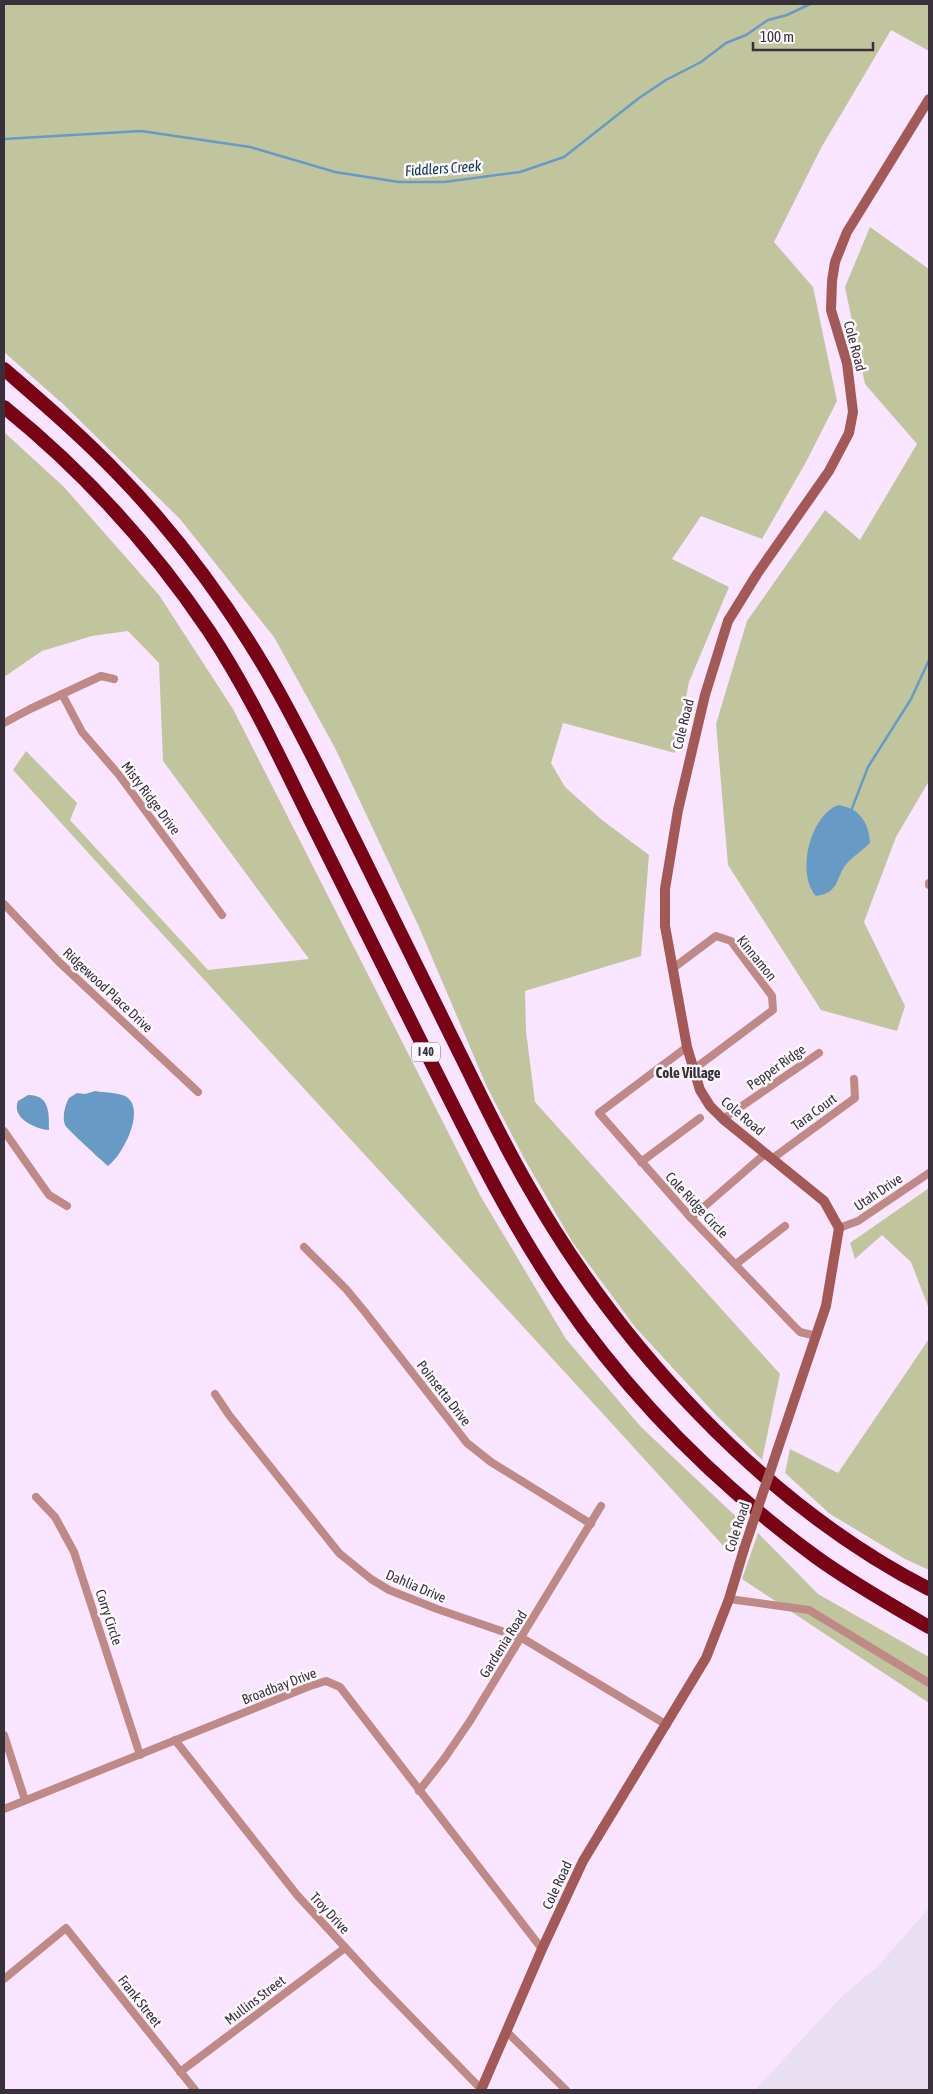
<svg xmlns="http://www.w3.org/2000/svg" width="933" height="2094" font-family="'Asap Condensed',sans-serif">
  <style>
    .industrial { fill: #e9dff3 }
    .green { fill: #c1c59e }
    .water { fill: #679bc6 }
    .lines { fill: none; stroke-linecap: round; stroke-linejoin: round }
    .stream { stroke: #679bc6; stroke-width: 2.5 }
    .street { stroke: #bf8a86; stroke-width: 8 }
    .secondary { stroke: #a35956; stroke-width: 10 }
    .highway { stroke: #780314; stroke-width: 14 }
    .secondary-bridge { stroke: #a35956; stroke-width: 10 }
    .labels { text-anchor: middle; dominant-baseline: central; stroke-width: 5; stroke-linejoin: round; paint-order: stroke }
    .shield { fill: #fdf9fe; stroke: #736c75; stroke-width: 1 }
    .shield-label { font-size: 12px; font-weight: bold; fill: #38303a }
    .street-label { font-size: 14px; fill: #38303a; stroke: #fdf9fe }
    .water-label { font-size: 15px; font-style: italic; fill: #0e3754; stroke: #fdf9fe }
    .neighbourhood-label { font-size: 15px; font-weight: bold; fill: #38303a; stroke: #fdf9fe }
  </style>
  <rect width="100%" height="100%" fill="#f9e5ff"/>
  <!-- industrial -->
  <polygon class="industrial" points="929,1908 929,2090 755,2090 842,1996 877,1967"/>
  <!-- green -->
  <g class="green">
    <polygon points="4,4 929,4 929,51 891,30 821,148 774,242 813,287 837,401 806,462 762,539 701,516 672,559 729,587 689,682 675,753 563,723 551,763 565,787 602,820 649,855 641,956 525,991 526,1031 535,1102 780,1374 762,1460 717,1416 635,1327 573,1243 524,1158 487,1087 419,927 335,748 274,637 180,519 64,405 4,352"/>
    <polygon points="870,227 929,269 929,781 896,837 864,922 905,1006 897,1031 821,1010 728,865 716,724 747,621 825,510 860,540 917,444 865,384 845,287"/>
    <path d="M4 432 64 487 159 595 233 709 481 1197 566 1339 641 1427 745 1525 728 1551C491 1290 250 1032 13 770L26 751 77 803 70 820 208 970 309 959 163 761 159 663 128 631 92 636 42 651 4 677Z"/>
    <polygon points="929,1188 929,1309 911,1262 882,1235 855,1259 850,1243"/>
    <polygon points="929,1339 929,1570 905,1559 830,1514 785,1473 790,1449 838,1473"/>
    <polygon points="758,1533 818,1594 929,1657 929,1703 742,1579"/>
  </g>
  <!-- water -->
  <g class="water">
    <path d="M838 805C860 808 869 823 870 843 863 850 855 855 848 862 835 876 841 893 816 896 796 873 810 816 838 805Z"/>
    <path d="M95 1091C105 1093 123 1092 129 1099 144 1114 122 1156 108 1166 102 1161 66 1128 65 1125 62 1117 65 1105 69 1098L77 1093 85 1094Z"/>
    <path d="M28 1095C50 1095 49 1113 49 1130 35 1129 11 1118 18 1101Z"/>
  </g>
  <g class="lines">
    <!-- stream -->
    <g class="stream">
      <polyline points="4,139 141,131 250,147 335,172 399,182 444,182 520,172 564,157 639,98 666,80 701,62 726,43 746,35 768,20 787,15 810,4"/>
      <polyline points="851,811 868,767 911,699 929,660"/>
    </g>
    <!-- street -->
    <g class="street">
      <polyline points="62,694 82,732 119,775 222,915"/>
      <polyline points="4,723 30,709 101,676 114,679"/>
      <polyline points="929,883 929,885"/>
      <polyline points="4,904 59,962 198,1092"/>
      <polyline points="672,969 716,936 731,941 772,996 773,1010 694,1069"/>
      <polyline points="687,1047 599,1113 691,1218 792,1324 800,1332 816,1336"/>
      <polyline points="723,1119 819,1053"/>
      <polyline points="4,1131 49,1195 67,1206"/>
      <polyline points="773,1158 855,1098 854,1079"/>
      <polyline points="641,1162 700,1118"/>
      <polyline points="691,1218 766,1153"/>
      <polyline points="839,1228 858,1221 929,1173"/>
      <polyline points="304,1247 346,1289 365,1312 467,1443 491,1462 591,1524"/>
      <polyline points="736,1264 785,1226"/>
      <polyline points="215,1394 229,1415 339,1553 371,1579 389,1590 437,1609 522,1638 667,1725"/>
      <polyline points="36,1497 55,1517 74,1552 140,1755"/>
      <polyline points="729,1599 809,1610 929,1683"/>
      <polyline points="4,1735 25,1800"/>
      <polyline points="175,1740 297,1895 376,1981 481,2089"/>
      <polyline points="419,1791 444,1759 470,1721 601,1506"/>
      <polyline points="4,1809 310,1686 326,1681 340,1687 542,1949"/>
      <polyline points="4,1979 66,1928 195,2090"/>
      <polyline points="507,2032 566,2090"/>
      <polyline points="180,2072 345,1948"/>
    </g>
    <!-- secondary -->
    <g class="secondary">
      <polyline points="777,1451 826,1306 839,1228 824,1201 723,1119 710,1106 700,1090 687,1047 665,926 665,889 678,810 705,695 728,621 757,574 829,471 849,433 853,412 847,363 831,310 832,281 835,262 847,232 929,99"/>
      <polyline points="481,2090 542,1949 583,1861 706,1658 729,1599 744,1549"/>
    </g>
    <!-- highway -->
    <g class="highway">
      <path d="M4 369C43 403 83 437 119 475 175 533 224 599 265 668 298 724 326 783 355 841 390 911 424 982 459 1052 481 1096 502 1141 527 1184 618 1345 763 1504 929 1589"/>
      <path d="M4 407C82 470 153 548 209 631 248 690 278 754 309 817 350 899 391 981 431 1062 471 1142 510 1222 560 1295 629 1396 718 1485 816 1557 852 1583 891 1605 929 1627"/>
    </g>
    <!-- secondary-bridge -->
    <polyline class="secondary-bridge" points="744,1549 777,1451"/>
  </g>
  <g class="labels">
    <!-- shield labels -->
    <rect class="shield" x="412" y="1042.5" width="28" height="19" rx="4"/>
    <g class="shield-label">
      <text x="426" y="1052">I 40</text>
    </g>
    <!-- street labels -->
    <g class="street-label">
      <text transform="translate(855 346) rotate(75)">Cole Road</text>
      <text transform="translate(683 724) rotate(-76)">Cole Road</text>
      <text transform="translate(151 798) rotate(53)">Misty Ridge Drive</text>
      <text transform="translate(757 958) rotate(51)">Kinnamon</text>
      <text transform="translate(108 990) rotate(43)">Ridgewood Place Drive</text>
      <text transform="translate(776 1067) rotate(-35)">Pepper Ridge</text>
      <text transform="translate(814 1112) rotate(-36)">Tara Court</text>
      <text transform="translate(743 1116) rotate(40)">Cole Road</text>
      <text transform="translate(878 1192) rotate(-34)">Utah Drive</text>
      <text transform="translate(697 1205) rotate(47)">Cole Ridge Circle</text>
      <text transform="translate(444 1393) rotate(52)">Poinsetta Drive</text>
      <text transform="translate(737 1527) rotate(-72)">Cole Road</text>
      <text transform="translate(416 1586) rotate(23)">Dahlia Drive</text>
      <text transform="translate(109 1617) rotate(72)">Corry Circle</text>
      <text transform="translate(503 1644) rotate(-58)">Gardenia Road</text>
      <text transform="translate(279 1686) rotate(-21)">Broadbay Drive</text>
      <text transform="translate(557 1885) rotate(-65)">Cole Road</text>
      <text transform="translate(330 1913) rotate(47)">Troy Drive</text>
      <text transform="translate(255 2000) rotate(-37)">Mullins Street</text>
      <text transform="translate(140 2001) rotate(52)">Frank Street</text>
    </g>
    <!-- water labels -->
    <g class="water-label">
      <text transform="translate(443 168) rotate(-4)">Fiddlers Creek</text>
    </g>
    <!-- neighbourhood labels -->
    <g class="neighbourhood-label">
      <text x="688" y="1072">Cole Village</text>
    </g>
  </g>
  <!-- border -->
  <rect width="933" height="2094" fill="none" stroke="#38303a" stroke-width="10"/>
  <!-- scale -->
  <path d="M753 42v8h120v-8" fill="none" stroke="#38303a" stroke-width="2.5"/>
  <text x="760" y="42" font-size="15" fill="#38303a" stroke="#fdf9fe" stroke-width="4" paint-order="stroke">100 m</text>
</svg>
